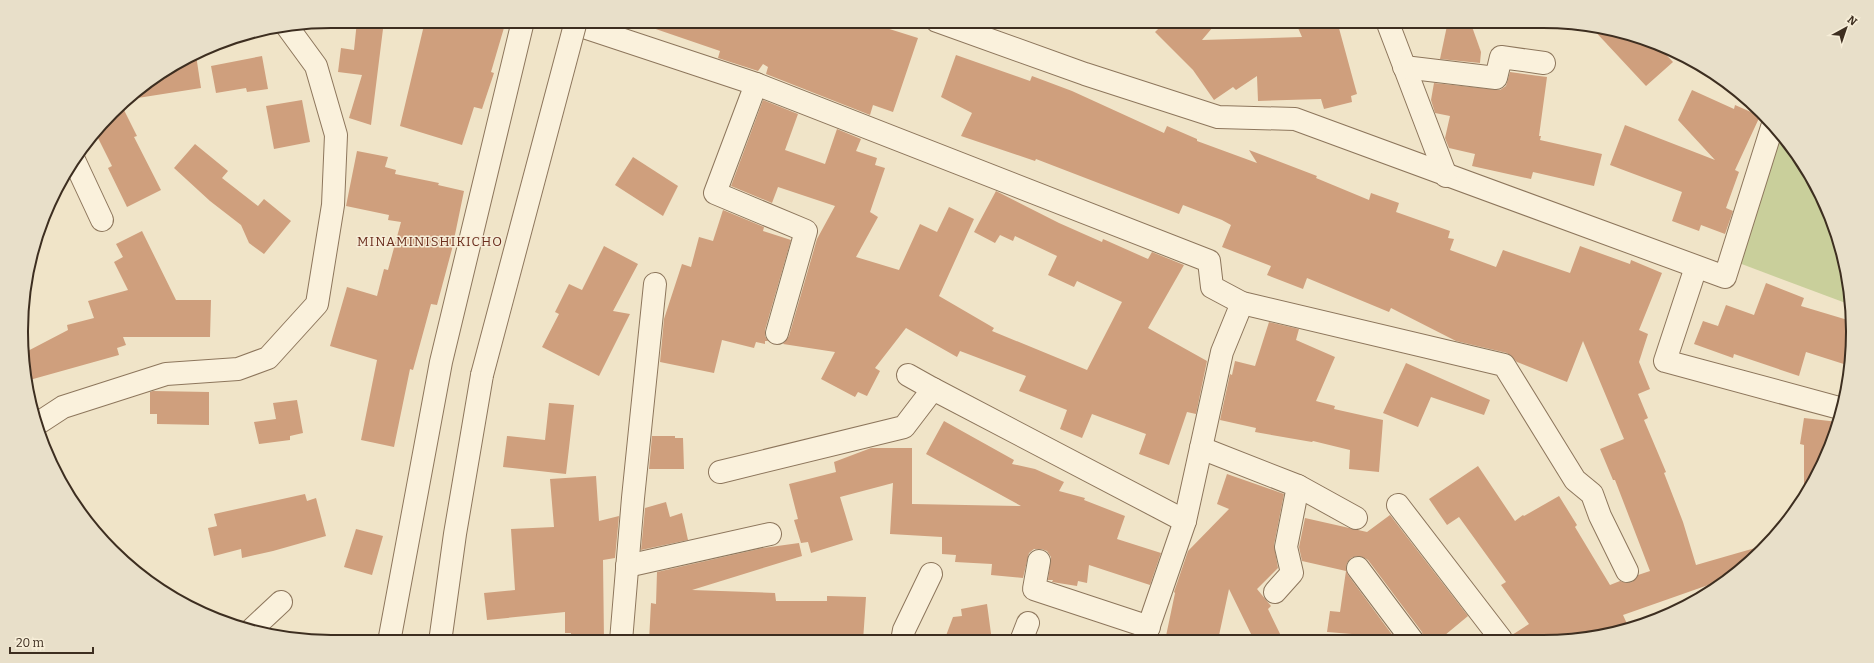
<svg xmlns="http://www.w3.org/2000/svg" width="1874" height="663" font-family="Bitter,serif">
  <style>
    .green { fill: #c9cf9b }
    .building { fill: #cf9f7d }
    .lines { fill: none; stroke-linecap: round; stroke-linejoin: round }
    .minor-casing { stroke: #8d765c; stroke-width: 24 }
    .minor { stroke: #faf1dc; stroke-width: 22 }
    .minor-bridge-casing { stroke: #8d765c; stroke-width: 24; stroke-linecap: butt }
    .minor-bridge { stroke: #faf1dc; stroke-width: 22 }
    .labels { text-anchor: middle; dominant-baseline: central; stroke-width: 3; stroke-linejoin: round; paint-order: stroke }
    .neighbourhood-label { font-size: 13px; letter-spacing: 1px; fill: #6b2e1e; stroke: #f7eed8 }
    .rim { fill: none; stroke: #3d2e20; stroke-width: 2 }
  </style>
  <rect width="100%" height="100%" fill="#f0e4c8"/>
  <!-- green -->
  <polygon class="green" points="1778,130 1811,176 1836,231 1850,291 1851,305 1739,263"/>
  <!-- building -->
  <g class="building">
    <polygon points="357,21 384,21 371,125 349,118 362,75 338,72 341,48 354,50"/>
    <polygon points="425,21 506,21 491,72 494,73 482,109 474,107 462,145 400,126"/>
    <polygon points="644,21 864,21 918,38 893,112 873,105 870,115 766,74 768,67 763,64 758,71 718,58 720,51 644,25"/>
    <polygon points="1166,21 1218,21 1202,40 1302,37 1295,21 1337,21 1357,94 1351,96 1352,102 1324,109 1321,99 1258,101 1257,76 1236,90 1233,87 1214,100 1193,70 1155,32"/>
    <polygon points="1448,21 1470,21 1481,52 1480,63 1440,59"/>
    <polygon points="1591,27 1623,32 1656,44 1673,62 1646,86"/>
    <polygon points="196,55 201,88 125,100 127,98"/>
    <polygon points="956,55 1030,81 1032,76 1072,91 1164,133 1167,126 1197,139 1197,141 1257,163 1249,150 1317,176 1316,178 1369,200 1371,193 1399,203 1396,212 1450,231 1448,238 1454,239 1450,250 1496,267 1503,250 1570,273 1580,246 1630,264 1631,260 1662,273 1639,330 1648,334 1639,362 1650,389 1638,394 1648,418 1644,420 1666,472 1664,473 1683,522 1696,565 1762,546 1747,565 1715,586 1714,583 1623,615 1628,626 1583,639 1513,639 1512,635 1529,624 1501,585 1506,582 1459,517 1447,525 1429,499 1478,466 1515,521 1523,515 1524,516 1559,496 1577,525 1575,527 1610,585 1620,581 1627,583 1632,582 1638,575 1650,571 1615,480 1613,480 1600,449 1624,439 1583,341 1567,382 1517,362 1507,353 1456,341 1391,308 1389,312 1307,278 1303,289 1267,275 1271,266 1222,247 1231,225 1222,220 1183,205 1179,214 1036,159 1035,161 961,136 972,113 941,97"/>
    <polygon points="262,56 268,89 247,92 246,88 216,93 211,66"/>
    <polygon points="1510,72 1547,77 1539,136 1541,136 1540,140 1602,154 1594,186 1533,172 1531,179 1472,166 1475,154 1449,148 1445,138 1450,116 1435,113 1431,100 1434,83 1500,90 1506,86"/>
    <polygon points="1692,90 1734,109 1735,105 1760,116 1735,170 1739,172 1726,208 1733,211 1725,234 1701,225 1699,231 1672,221 1682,192 1610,165 1625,125 1715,160 1678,120"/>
    <polygon points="302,100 310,142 274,149 266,106"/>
    <polygon points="763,100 798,114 785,150 825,164 837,129 861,139 856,151 877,158 875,165 885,168 870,212 878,217 856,257 899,270 920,224 937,232 949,207 974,219 939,296 994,328 992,331 1087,370 1122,302 1077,281 1074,287 1048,275 1057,256 1015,236 1013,241 1000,235 995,243 974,232 996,191 1059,223 1102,242 1103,239 1148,259 1152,252 1184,265 1148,328 1207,361 1196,414 1187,412 1169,465 1139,454 1146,434 1092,414 1082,438 1060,429 1067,410 1019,391 1026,376 960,351 957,357 906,328 875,368 880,371 867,396 858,392 855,397 821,379 835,352 783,344 789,336 817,239 835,206 778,187 772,203 731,186"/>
    <polygon points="121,104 137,136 134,137 161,190 127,207 108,168 112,166 95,132"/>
    <polygon points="195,144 228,171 222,178 258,206 264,199 291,221 264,254 249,243 241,225 210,201 174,168"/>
    <polygon points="357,151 388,157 385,167 396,170 395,174 439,183 438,185 464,191 452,249 437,305 431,304 413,370 410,369 394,447 361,440 377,360 330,346 347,287 377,296 384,269 388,270 401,222 388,220 389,215 346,206"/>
    <polygon points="633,157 678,186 663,216 615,185"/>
    <polygon points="723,210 764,227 763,231 791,240 765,330 765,336 768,341 765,341 765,344 756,342 754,348 722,340 714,373 660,362 664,319 682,264 691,267 699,237 713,241"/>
    <polygon points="142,231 176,300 211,300 210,337 123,337 126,345 117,348 119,355 26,381 22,354 68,330 67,325 94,318 88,301 128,290 114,262 123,257 116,244"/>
    <polygon points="604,246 638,264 613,311 630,314 599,376 542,347 559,314 555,312 569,284 582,290"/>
    <polygon points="1766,283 1804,298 1801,306 1851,321 1852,352 1850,366 1806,352 1799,376 1734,354 1733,358 1694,344 1703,321 1718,326 1726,305 1754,315"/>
    <polygon points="1269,322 1299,329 1296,340 1335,357 1316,401 1335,406 1334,409 1383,420 1379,472 1349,469 1350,450 1313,441 1312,442 1255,432 1256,428 1220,420 1230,374 1232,375 1235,361 1255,366"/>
    <polygon points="1406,363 1490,400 1484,415 1431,397 1418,427 1383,413"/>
    <polygon points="153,391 209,392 209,425 157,424 157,414 150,414 150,392"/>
    <polygon points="297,400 303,433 290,436 290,440 259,444 254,422 276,419 273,403"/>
    <polygon points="549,403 574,405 566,474 503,467 507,436 545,440"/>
    <polygon points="1804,418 1838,422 1811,487 1804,495 1804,445 1800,444"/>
    <polygon points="944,421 1014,460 1012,464 1035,469 1064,482 1059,491 1085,498 1084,500 1125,516 1117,539 1161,553 1150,585 1089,565 1087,583 1078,581 1077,586 1052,582 1053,580 1048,580 1051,557 1047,551 1041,549 1034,549 1029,553 1023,578 991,575 992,564 955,562 956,555 942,554 942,537 890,534 893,483 840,497 853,540 811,553 808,542 801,543 794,520 798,519 789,484 836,472 834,462 871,448 912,448 912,504 1021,506 926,454"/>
    <polygon points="652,436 675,436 675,438 683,438 684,469 649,469"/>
    <polygon points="1227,474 1284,494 1274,545 1278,568 1257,589 1271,606 1268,609 1283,640 1254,640 1229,589 1218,640 1187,640 1166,636 1175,593 1174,592 1188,551 1229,509 1217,504"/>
    <polygon points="596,476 599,521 619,516 615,558 603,560 604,641 571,641 571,633 565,633 565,612 487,620 484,593 515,590 511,529 554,527 550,479"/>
    <polygon points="305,494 307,501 316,498 326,536 273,551 242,558 241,549 214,556 208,528 217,526 214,514"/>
    <polygon points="666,502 670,517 682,513 688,540 641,550 645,508"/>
    <polygon points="1390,515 1468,616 1439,640 1424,640 1422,632 1368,560 1363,557 1357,556 1351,558 1347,563 1346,569 1348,575 1396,640 1356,640 1352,634 1327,632 1330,611 1340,612 1346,571 1302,561 1299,547 1305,518 1367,532"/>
    <polygon points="356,529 383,536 372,575 344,567"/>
    <polygon points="799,543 802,556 692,590 775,593 776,601 827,601 827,596 866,597 863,641 649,641 651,603 656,604 657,572 763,548"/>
    <polygon points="987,604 992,641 944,641 953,617 962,616 961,609"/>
  </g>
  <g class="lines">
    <!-- minor casing -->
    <g class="minor-casing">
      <g id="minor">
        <polyline points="572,21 581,26 756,84"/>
        <polyline points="937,21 1085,74 1218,117 1295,119 1725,277 1773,124"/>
        <polyline points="1387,21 1446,176"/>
        <polyline points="1404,67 1496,78 1501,57 1544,63"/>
        <polyline points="74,160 102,220"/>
        <polyline points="1696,267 1665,361 1843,409"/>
        <polyline points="777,333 806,231 715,193 756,84 1209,261 1212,287 1242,303 1504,365 1575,480 1592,494 1600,516 1627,571"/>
        <polyline points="908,375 933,389"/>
        <polyline points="37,424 63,407 166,374 238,369 268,358 317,304 333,205 336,135 316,66 286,25"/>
        <polyline points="1201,448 1298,486 1286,547 1292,573 1275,592"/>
        <polyline points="720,472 904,427 933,389 1185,521"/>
        <polyline points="1298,486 1356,518"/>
        <polyline points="1398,505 1501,639"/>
        <polyline points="1039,561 1034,589 1149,627"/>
        <polyline points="627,566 770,534"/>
        <polyline points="1358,568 1412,640"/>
        <polyline points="250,631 281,602"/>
        <polyline points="1144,640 1185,521 1222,352 1242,303"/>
        <polyline points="621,641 633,498 655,284"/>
        <polyline points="902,641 904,630 931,574"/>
        <polyline points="1021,641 1028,623"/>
        <polyline points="389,642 441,362 523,21"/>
        <polyline points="440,642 455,534 482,375"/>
      </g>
    </g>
    <!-- minor -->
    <use href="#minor" class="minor"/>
    <!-- minor-bridge casing -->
    <g class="minor-bridge-casing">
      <polyline id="minor-bridge" points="482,375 576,21"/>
    </g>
    <!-- minor-bridge -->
    <use href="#minor-bridge" class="minor-bridge"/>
  </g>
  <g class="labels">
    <!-- neighbourhood labels -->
    <g class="neighbourhood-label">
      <text x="430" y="241">MINAMINISHIKICHO</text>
    </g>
  </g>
  <!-- crop -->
  <path d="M0 0H1874V663H0ZM331 28H1543A303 303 0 0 1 1846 331V332A303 303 0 0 1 1543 635H331A303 303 0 0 1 28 332V331A303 303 0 0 1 331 28Z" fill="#e8dfc9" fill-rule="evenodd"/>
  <path class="rim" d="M331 28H1543A303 303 0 0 1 1846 331V332A303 303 0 0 1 1543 635H331A303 303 0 0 1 28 332V331A303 303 0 0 1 331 28Z"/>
  <!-- north arrow -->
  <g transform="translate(1846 28) rotate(40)" stroke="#f7eed8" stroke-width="3" paint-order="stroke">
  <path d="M0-3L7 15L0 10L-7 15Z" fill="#3d2e20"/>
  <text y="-6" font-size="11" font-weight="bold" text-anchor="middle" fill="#3d2e20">N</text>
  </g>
  <!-- scale -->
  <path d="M10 647v6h83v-6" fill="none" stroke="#3d2e20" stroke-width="2"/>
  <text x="16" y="647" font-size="12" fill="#3d2e20" stroke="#f7eed8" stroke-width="3" paint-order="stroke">20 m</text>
</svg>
